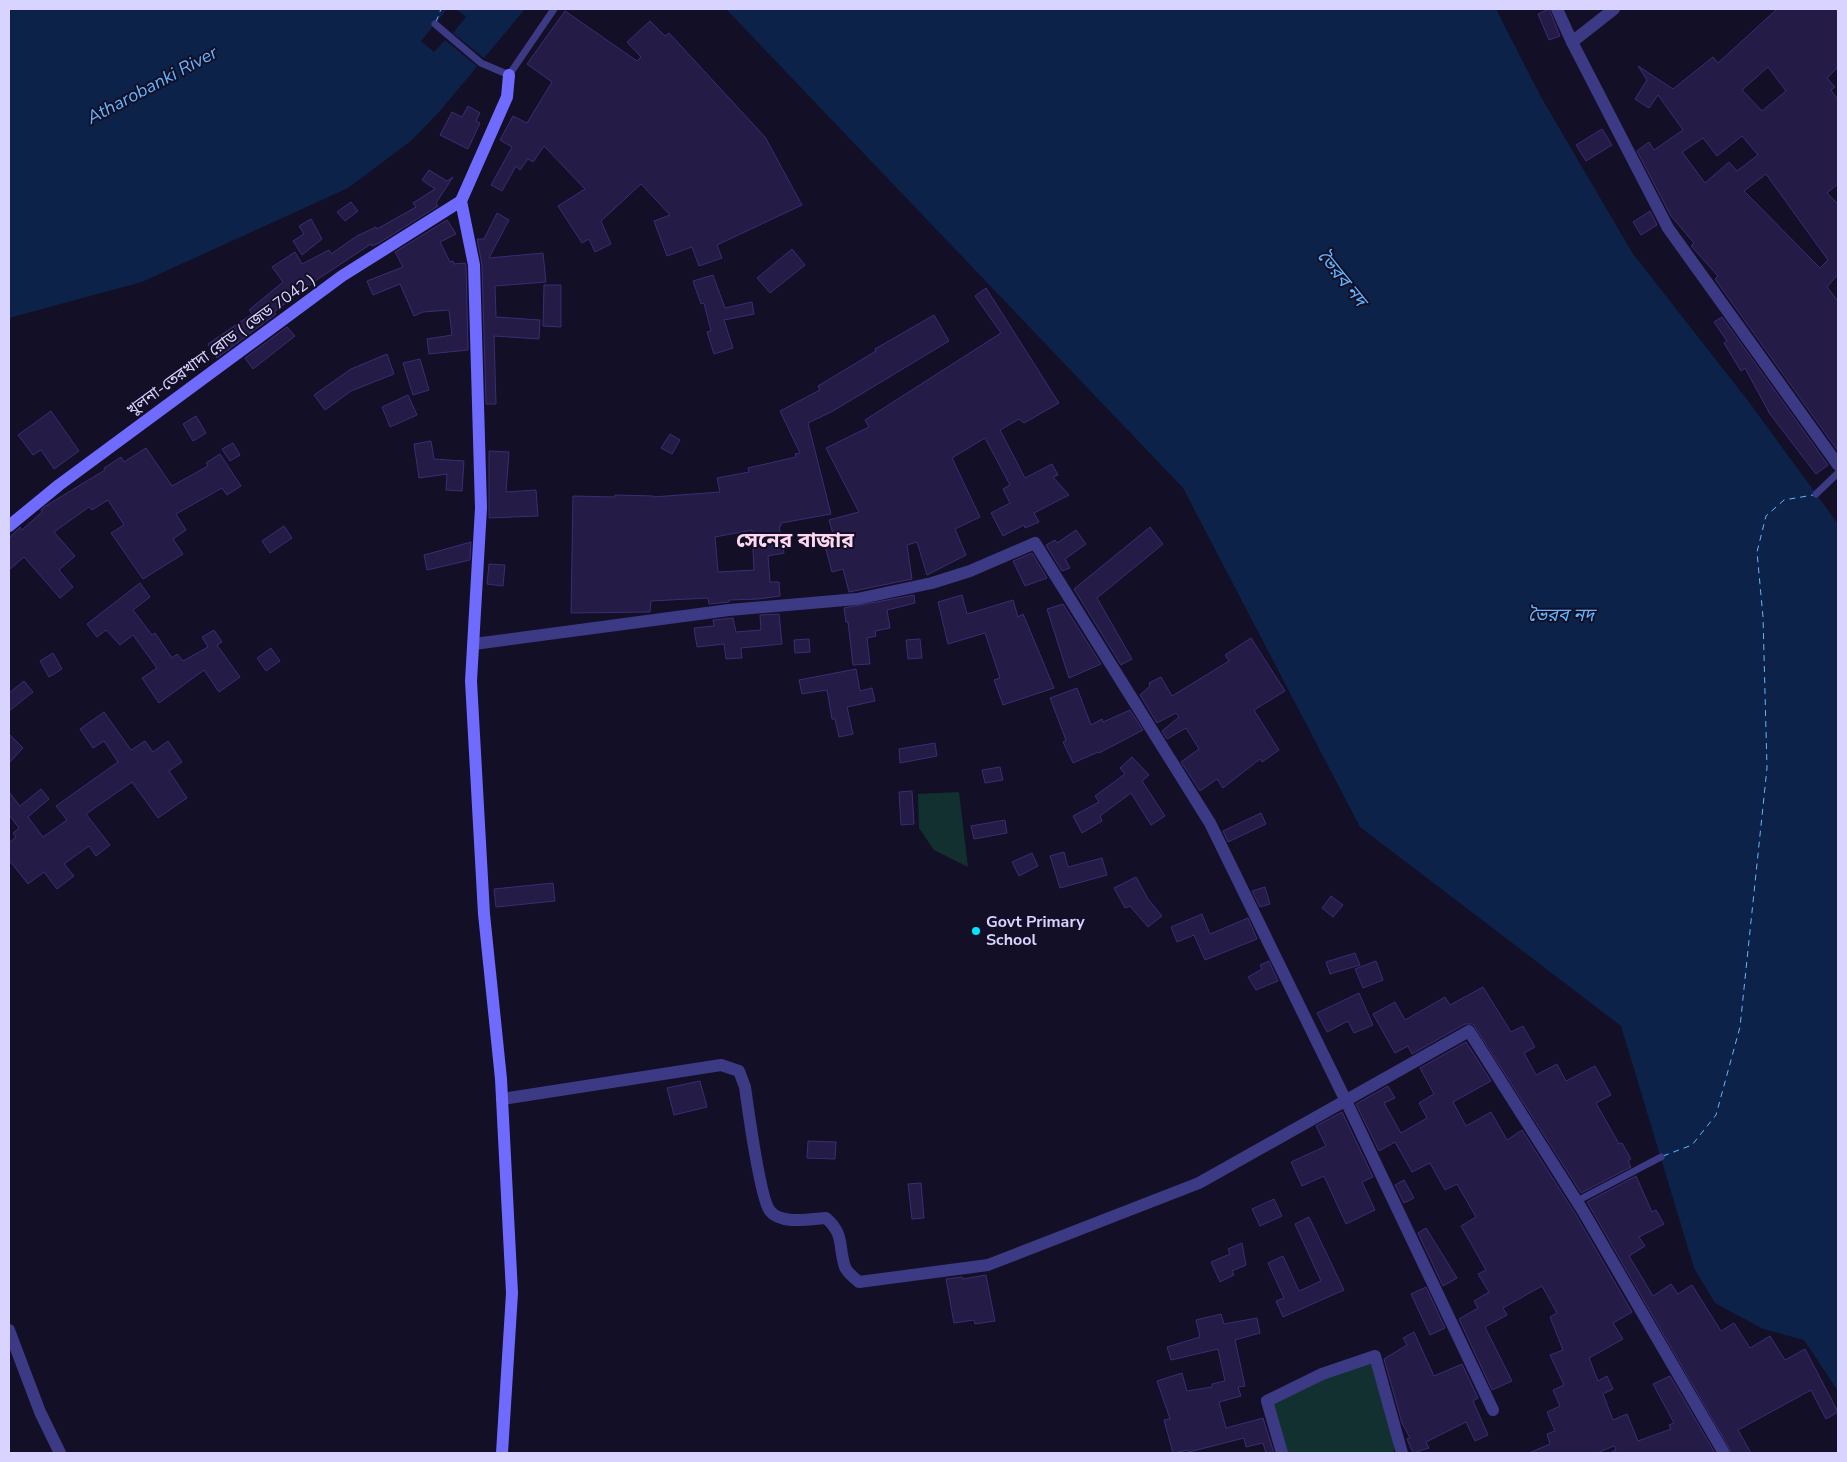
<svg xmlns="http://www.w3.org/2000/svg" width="1847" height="1462" font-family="'Nunito Sans','Noto Sans Bengali',sans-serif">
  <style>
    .green { fill: #12302f }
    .water { fill: #0c2248 }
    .pier { fill: #130f26 }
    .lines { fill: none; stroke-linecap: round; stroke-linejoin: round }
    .ferry { stroke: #62b6ff; stroke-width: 1; stroke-dasharray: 6 5; stroke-linecap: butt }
    .building { fill: #241b47; stroke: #3b2d73; fill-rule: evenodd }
    .service { stroke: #3d3a85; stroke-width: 7 }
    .minor { stroke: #3d3a85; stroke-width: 12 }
    .secondary { stroke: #6f6bff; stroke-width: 12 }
    .poi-dot { fill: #00e5ff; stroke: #130f26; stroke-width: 2 }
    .labels { text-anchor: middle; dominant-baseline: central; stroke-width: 4; stroke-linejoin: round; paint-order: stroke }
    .street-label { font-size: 16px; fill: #d9d4ff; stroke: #130f26 }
    .poi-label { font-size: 16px; font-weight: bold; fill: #d9d4ff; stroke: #130f26; text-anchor: start }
    .water-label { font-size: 18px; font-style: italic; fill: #62b6ff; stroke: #130f26 }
    .district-label { font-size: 21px; font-weight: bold; fill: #ffd6f0; stroke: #130f26 }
  </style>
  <rect width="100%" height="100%" fill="#130f26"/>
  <!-- green -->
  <g class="green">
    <polygon points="959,792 968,867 934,850 919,828 918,794"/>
    <polygon points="1375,1358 1395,1437 1394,1453 1283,1453 1268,1402"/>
  </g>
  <!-- water -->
  <g class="water">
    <polygon points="9,9 525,9 439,112 412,140 348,188 142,282 9,318"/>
    <polygon points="726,9 1496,9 1541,97 1633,254 1749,402 1838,524 1838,1391 1804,1340 1763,1329 1715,1303 1694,1268 1621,1026 1360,827 1183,488"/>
  </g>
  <!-- pier -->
  <polygon class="pier" points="447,9 456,9 466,17 453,33 485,59 478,67 445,40 434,52 421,41"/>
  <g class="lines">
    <!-- ferry -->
    <g class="ferry">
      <polyline points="436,22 441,9"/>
      <polyline points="1663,1156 1692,1145 1716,1115 1740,1027 1767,768 1763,617 1757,552 1766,516 1784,500 1813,495"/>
    </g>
  </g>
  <!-- building -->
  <g class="building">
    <polygon points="1549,9 1560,36 1549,40 1538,14"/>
    <path d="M1777 9H1838V67L1827 78 1835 87 1831 90 1838 100V184L1827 193 1838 204V274L1827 287 1838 301V451L1715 279 1718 276 1691 246 1694 243 1671 216 1637 151 1649 142 1654 150 1683 130 1658 95 1649 108 1635 99 1647 80 1638 66 1673 89 1713 57 1718 63ZM1768 67 1786 91 1762 111 1742 90ZM1742 136 1758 155 1737 171 1729 162 1705 183 1682 152 1703 138 1717 156ZM1766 174 1828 260 1820 268 1744 191Z"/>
    <polygon points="565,11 637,61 641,57 627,42 650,21 665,36 669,33 765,137 802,205 717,245 722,258 699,266 692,247 667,256 654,221 670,215 641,184 601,221 611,244 595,252 589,239 582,243 558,206 585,189 544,146 533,162 528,159 520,170 516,166 502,191 491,185 512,147 500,140 513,116 527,123 552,82 527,64"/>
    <polygon points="468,106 480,113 476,121 480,123 468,149 440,135 452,112 462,117"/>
    <polygon points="1602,129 1612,145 1586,161 1576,145"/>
    <polygon points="429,170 447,181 453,177 436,203 438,206 379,243 372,246 371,244 318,279 274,312 276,314 217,358 208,344 252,314 249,310 283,282 272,267 295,252 302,264 329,250 331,254 357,236 376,227 377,229 416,207 413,203 435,189 422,180"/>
    <polygon points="351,202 358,211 345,221 337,212"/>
    <polygon points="1650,211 1657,225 1641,235 1633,222"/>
    <polygon points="497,213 509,220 489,258 543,253 546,282 495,286 496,317 540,320 539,339 494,336 496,404 486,404 482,265 477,239 484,239"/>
    <polygon points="311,219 322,239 302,255 293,241 304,234 299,226"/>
    <polygon points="447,220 456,234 440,242 450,262 453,261 454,264 465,263 466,266 468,350 429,354 427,339 452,335 449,310 423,312 414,316 400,284 373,295 367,281 403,267 395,252"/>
    <polygon points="792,249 805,265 770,293 757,278"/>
    <polygon points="713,275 725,308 752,302 754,314 724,320 733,348 714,354 707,332 711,331 704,303 701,304 693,281"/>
    <polygon points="544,285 561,285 561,327 543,326"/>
    <polygon points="986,288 1059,403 1024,423 1019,419 1000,430 1025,478 1052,464 1058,475 1053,477 1069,495 1034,513 1039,522 1025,528 1024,525 1003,536 991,513 1010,503 1003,489 1010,485 985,438 952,458 980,517 955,529 966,555 927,575 917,542 907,545 912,579 849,592 843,569 832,572 825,546 836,544 829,520 859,512 826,448 869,427 865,420 1001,333 975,296"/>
    <path d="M934 315 949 341 833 411 808 423 831 514 781 523V526H779L784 553 768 556 770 582H779L780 596 758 599 729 600V602L709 604 708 598 651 601 650 612 571 613 573 496 615 497V495L653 496V497L720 492 717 478 749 472 748 468 796 457 795 454 800 453 780 411 820 390 818 386 876 351 875 349ZM752 530 754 570 718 572 715 537Z"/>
    <polygon points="1722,317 1828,465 1816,474 1770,414 1745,368 1741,371 1724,343 1727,341 1714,322"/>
    <polygon points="287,327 295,336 253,369 245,358"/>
    <polygon points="387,354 394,374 351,391 325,410 314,395 351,369"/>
    <polygon points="420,359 429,390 413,395 403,363"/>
    <polygon points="408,395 417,415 390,427 382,407"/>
    <polygon points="51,411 79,451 54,469 41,450 33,455 18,435"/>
    <polygon points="196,416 206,433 193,441 183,424"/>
    <polygon points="670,434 680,440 672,454 661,448"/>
    <polygon points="431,441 434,459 464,461 462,491 446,490 447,474 419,478 414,444"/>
    <polygon points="233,443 240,455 230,461 222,449"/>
    <polygon points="146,448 172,486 208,466 206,463 220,454 241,486 227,495 222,488 176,514 186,530 173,539 183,554 143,579 111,533 124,525 108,500 92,510 89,507 54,532 75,556 59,570 73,587 60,598 24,557 9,570 9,538 20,527 22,530 42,512 41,510 44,507 105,470 104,468 121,457 124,462"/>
    <polygon points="489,451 509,452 506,492 536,490 538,516 489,518"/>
    <polygon points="284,526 292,538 270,553 262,541"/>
    <polygon points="1150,527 1163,544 1097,598 1132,659 1121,665 1074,589"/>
    <polygon points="1076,530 1086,544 1065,559 1070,568 1062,571 1046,545 1055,540 1057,543"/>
    <polygon points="471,542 470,560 427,570 424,555"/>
    <polygon points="1032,553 1047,578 1025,586 1013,561"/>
    <polygon points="489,564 505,565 503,586 487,584"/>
    <polygon points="140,583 150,597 133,610 152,635 155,633 172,658 177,654 183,661 208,647 202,637 214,630 222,642 217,645 240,677 219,692 204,670 159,703 142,678 157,668 133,635 120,645 106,630 97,637 87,624"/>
    <polygon points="914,595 915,603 887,610 890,628 875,631 876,636 867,638 870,664 853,665 848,622 846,622 844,608"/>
    <polygon points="962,595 967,614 1013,600 1018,617 1023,614 1054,688 1003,705 994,680 1000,678 985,633 948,644 938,602"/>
    <polygon points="1063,604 1101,664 1069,678 1047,609"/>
    <polygon points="779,614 782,644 741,648 742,658 726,659 724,644 697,647 694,628 714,626 713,620 733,618 736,632 761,630 760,615"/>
    <polygon points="1251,638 1285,691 1254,710 1279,750 1262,762 1260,759 1223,788 1217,779 1200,791 1181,762 1199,749 1186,728 1167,739 1162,731 1179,717 1176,713 1157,723 1140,695 1150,686 1149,683 1161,677 1172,696 1229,661 1225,655"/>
    <polygon points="809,639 810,652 795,653 794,640"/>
    <polygon points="920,639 922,658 908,659 906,640"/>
    <polygon points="271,648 280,661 266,671 257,658"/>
    <polygon points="53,653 62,669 49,677 40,661"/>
    <polygon points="856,669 860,691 872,688 875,701 847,707 853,734 839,737 835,719 832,719 827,690 802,694 799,680"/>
    <polygon points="24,681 33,692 9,711 9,693"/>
    <polygon points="1077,688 1091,725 1102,719 1103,722 1130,710 1143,730 1099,753 1098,752 1073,763 1063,742 1066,740 1050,698"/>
    <polygon points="104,712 131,750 145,741 153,752 168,741 182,762 169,771 187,798 158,818 132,782 86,814 110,845 96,856 89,846 64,864 74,876 57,889 44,872 28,884 9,860 9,843 16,837 13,833 19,828 9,815 9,792 20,806 41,789 49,799 28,817 43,837 67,820 56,806 118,762 104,741 93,748 80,729"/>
    <polygon points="9,734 23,748 9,763"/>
    <polygon points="935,743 937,756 900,763 899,749"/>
    <polygon points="1132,757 1149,775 1142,781 1165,816 1151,825 1131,793 1100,816 1102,821 1082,833 1073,816 1099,802 1095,796 1125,774 1120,768"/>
    <polygon points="1000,767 1003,780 985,783 982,770"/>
    <polygon points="912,791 914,824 901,825 899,792"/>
    <polygon points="1261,813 1266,824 1228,842 1223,831"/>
    <polygon points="1005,820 1007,833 974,839 971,826"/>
    <polygon points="1064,852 1068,867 1102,858 1107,875 1060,888 1050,856"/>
    <polygon points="1032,853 1038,866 1019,876 1012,862"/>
    <polygon points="1136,877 1148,899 1162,916 1148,927 1130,906 1125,908 1114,888"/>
    <polygon points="553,883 555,901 496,907 494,889"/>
    <polygon points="1265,887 1270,904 1260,907 1252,891"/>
    <polygon points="1331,896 1343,905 1333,917 1322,908"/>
    <polygon points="1202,914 1210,934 1248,918 1257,939 1205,960 1194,935 1177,942 1171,927"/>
    <polygon points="1355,953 1360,965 1330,974 1326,962"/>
    <polygon points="1269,961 1278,981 1256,990 1248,977 1262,969 1260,965"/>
    <polygon points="1376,961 1383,980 1363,988 1355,969"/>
    <polygon points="1483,987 1511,1032 1523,1026 1535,1047 1524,1053 1536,1075 1557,1064 1566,1081 1595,1066 1611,1095 1596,1103 1619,1144 1622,1143 1631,1159 1628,1161 1631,1167 1581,1193 1473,1024 1465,1024 1412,1054 1408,1046 1395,1053 1373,1014 1395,1002 1405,1020 1445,997 1450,1005"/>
    <polygon points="1359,993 1373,1025 1354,1033 1348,1021 1327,1032 1317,1013"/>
    <polygon points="1466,1042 1491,1081 1453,1102 1466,1126 1491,1112 1507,1140 1522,1130 1576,1215 1632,1312 1613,1323 1623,1339 1589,1358 1598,1381 1607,1376 1613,1389 1603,1394 1613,1420 1627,1414 1638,1441 1671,1429 1669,1425 1674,1423 1653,1384 1670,1376 1715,1453 1610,1453 1616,1450 1614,1446 1597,1453 1529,1453 1550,1444 1547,1434 1555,1431 1547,1412 1560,1406 1553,1390 1564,1385 1550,1355 1563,1350 1550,1317 1557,1313 1542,1286 1503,1308 1507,1315 1485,1327 1512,1381 1492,1390 1459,1319 1478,1308 1474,1301 1489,1292 1478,1274 1486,1270 1461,1226 1476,1217 1457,1184 1445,1190 1430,1163 1412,1172 1395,1142 1379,1151 1356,1104 1388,1086 1395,1098 1384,1103 1401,1133 1427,1118 1419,1103 1434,1094 1420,1068"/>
    <polygon points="700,1081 707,1107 674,1115 667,1088"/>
    <polygon points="1342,1112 1373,1177 1362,1182 1375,1210 1346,1224 1324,1176 1302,1186 1291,1162 1326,1146 1316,1126"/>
    <polygon points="808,1141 836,1142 835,1159 807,1158"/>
    <polygon points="1636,1176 1652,1212 1656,1210 1664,1224 1639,1237 1645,1246 1629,1256 1653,1296 1671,1284 1678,1294 1692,1285 1721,1331 1734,1323 1750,1348 1770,1336 1785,1360 1805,1349 1838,1412 1826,1419 1811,1390 1738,1430 1751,1453 1732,1453 1587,1202"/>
    <polygon points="1404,1180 1414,1198 1404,1203 1395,1185"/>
    <polygon points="921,1183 924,1218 912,1219 908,1184"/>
    <polygon points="1274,1199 1282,1216 1260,1226 1252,1209"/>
    <polygon points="1309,1217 1344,1290 1283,1317 1276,1301 1284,1298 1268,1263 1283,1256 1299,1291 1321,1281 1295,1224"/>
    <polygon points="1426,1228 1457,1278 1443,1286 1418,1233"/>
    <polygon points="1242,1243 1246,1265 1232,1271 1234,1275 1220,1282 1211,1262 1230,1254 1228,1249"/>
    <polygon points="986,1275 995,1321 975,1324 974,1320 954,1323 946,1279 962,1277 963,1279"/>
    <polygon points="1426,1287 1445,1328 1430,1335 1411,1294"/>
    <polygon points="1221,1314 1224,1324 1257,1318 1260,1333 1235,1340 1245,1386 1238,1387 1241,1396 1219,1402 1226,1428 1263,1418 1274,1453 1266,1453 1263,1443 1246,1447 1244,1438 1189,1452 1188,1450 1173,1453 1164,1420 1170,1419 1157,1381 1182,1373 1187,1391 1212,1387 1212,1384 1225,1381 1218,1349 1171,1360 1167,1347 1200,1337 1196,1320"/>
    <polygon points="1414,1332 1434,1376 1462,1364 1478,1398 1473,1401 1488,1435 1475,1441 1466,1422 1426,1442 1429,1448 1413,1453 1407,1439 1410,1438 1402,1423 1384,1359 1407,1345 1403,1338"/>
  </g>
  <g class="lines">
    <!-- service -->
    <g class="service">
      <polyline points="435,24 481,63 509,75 554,9"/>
      <polyline points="1816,494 1838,473"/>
      <polyline points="1577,1201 1661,1157"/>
    </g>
    <!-- minor -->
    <g class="minor">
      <polyline points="1557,9 1572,42 1668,228 1838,465"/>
      <polyline points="1572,42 1614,9"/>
      <polyline points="474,644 729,610 857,599 932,583 970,571 1035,543 1210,823 1346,1101 1493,1410"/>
      <path d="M502 1099 721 1065 739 1071 745 1087C748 1108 760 1199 770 1211 781 1225 811 1219 826 1218 845 1235 838 1246 845 1267 847 1272 854 1278 859 1282L988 1265 1199 1183 1469 1031 1583 1211 1724 1453"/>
      <polyline points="9,1330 40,1412 60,1453"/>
      <polyline points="1282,1453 1267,1401 1322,1374 1375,1356 1402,1453"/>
    </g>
    <!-- secondary -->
    <g class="secondary">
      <polyline points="9,526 59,485 342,276 461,201"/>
      <polyline points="502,1453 512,1293 501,1079 484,914 471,681 481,508 474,265 461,201 507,97 509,75"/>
    </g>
  </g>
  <!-- markers -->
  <circle class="poi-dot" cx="976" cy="931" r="5"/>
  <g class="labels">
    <!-- street labels -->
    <g class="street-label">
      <text transform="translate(221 345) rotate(-36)">খুলনা-তেরখাদা রোড ( জেড 7042 )</text>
    </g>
    <!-- poi labels -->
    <g class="poi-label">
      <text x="986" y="922">Govt Primary<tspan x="986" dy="18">School</tspan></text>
    </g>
    <!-- water labels -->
    <g class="water-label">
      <text transform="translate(152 85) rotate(-28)">Atharobanki River</text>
      <text transform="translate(1342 278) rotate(51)">ভৈরব নদ</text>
      <text x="1561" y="615">ভৈরব নদ</text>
    </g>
    <!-- district labels -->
    <g class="district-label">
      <text x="795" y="540">সেনের বাজার</text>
    </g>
  </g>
  <!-- border -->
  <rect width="1847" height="1462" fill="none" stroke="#d9d4ff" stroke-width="20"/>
</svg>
